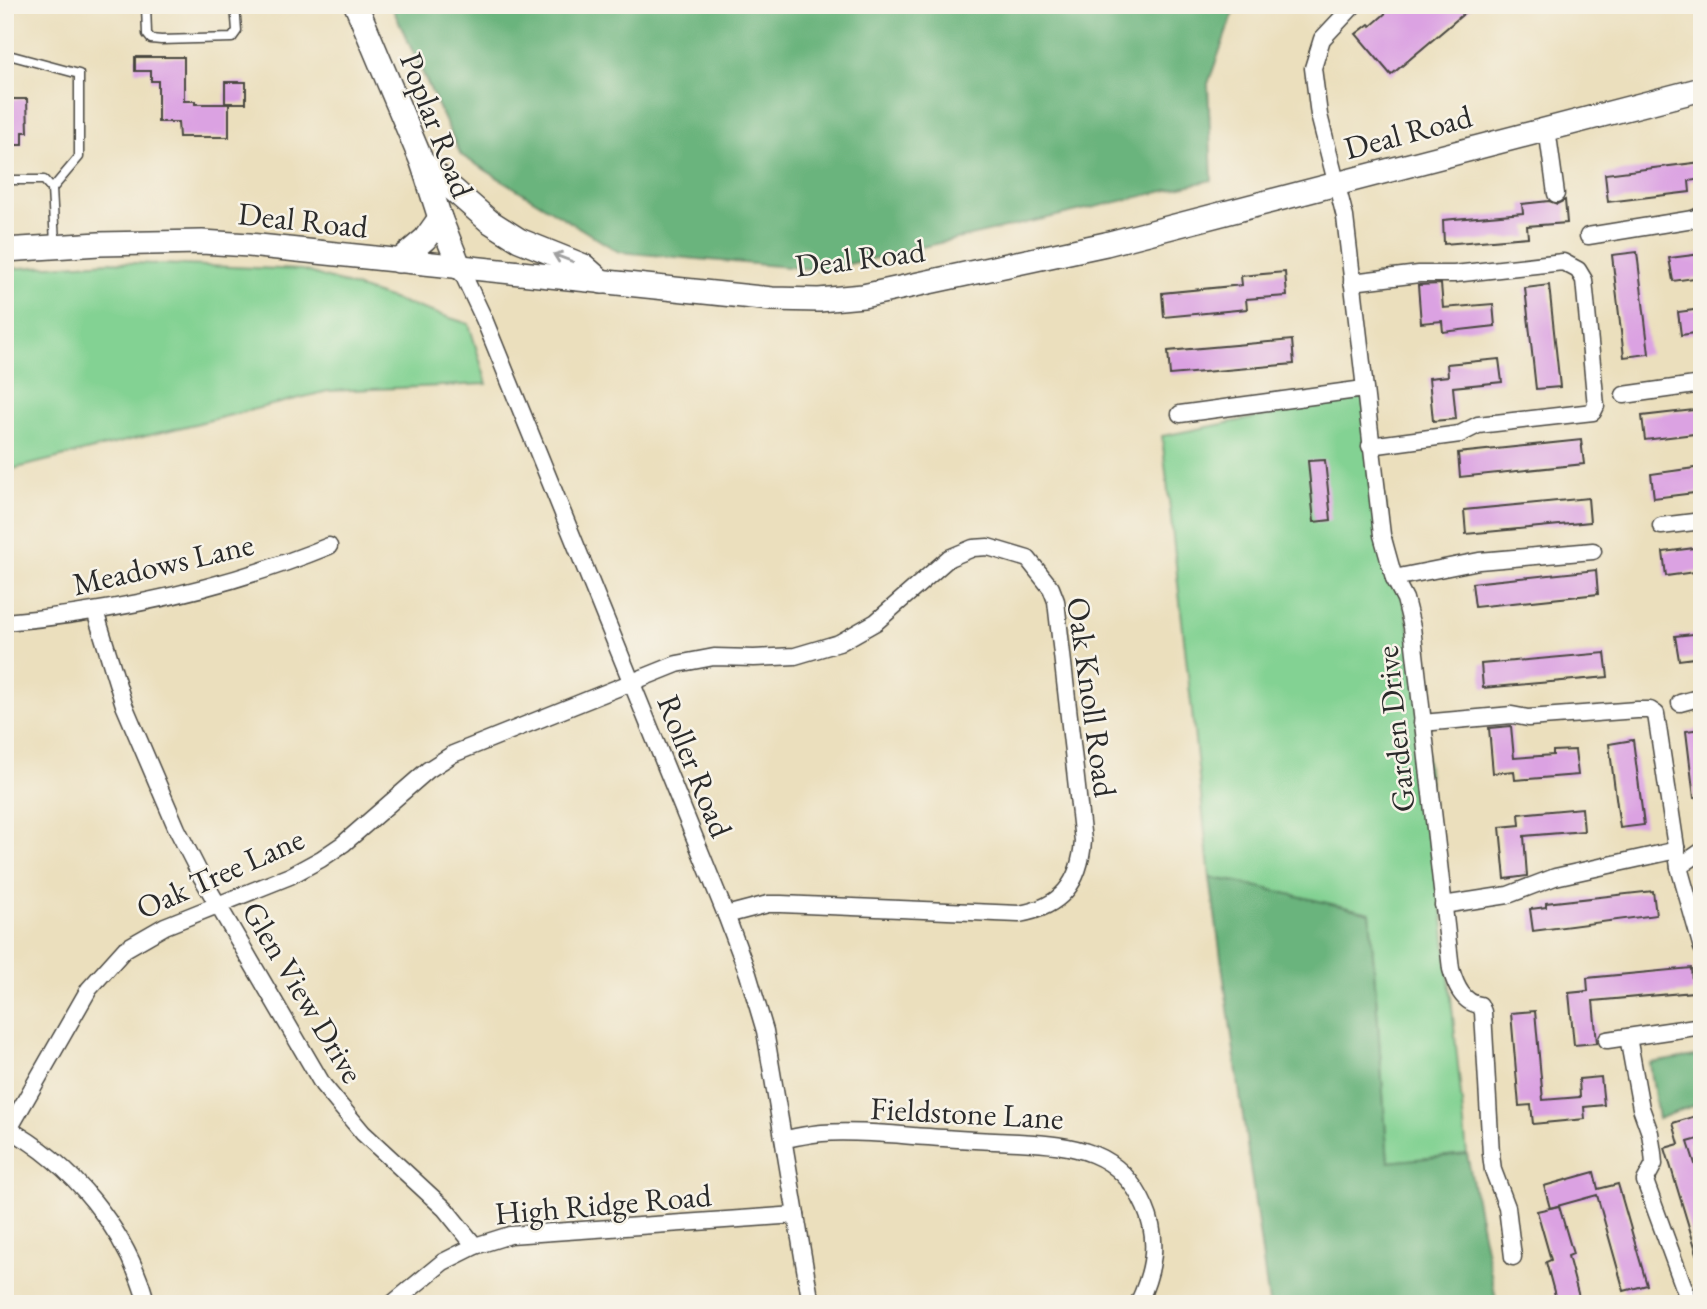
<svg xmlns="http://www.w3.org/2000/svg" width="1707" height="1309" font-family="'EB Garamond',serif">
  <style>
    .green { fill: #83d293; stroke: #577e5f; stroke-width: 2 }
    .forest { fill: #6ab47d; stroke: #4a7054; stroke-width: 2 }
    .building { fill: #dba2e2 }
    .lines { fill: none; stroke-linecap: round; stroke-linejoin: round }
    .lane-casing { stroke: #484641; stroke-width: 11 }
    .street-casing { stroke: #484641; stroke-width: 19 }
    .secondary-casing { stroke: #484641; stroke-width: 26 }
    .lane { stroke: #fff; stroke-width: 8 }
    .street { stroke: #fff; stroke-width: 16 }
    .secondary { stroke: #fff; stroke-width: 23 }
    .oneway { stroke: #a0a0a0 }
    .labels { text-anchor: middle; dominant-baseline: central; stroke-width: 5; stroke-linejoin: round; paint-order: stroke }
    .street-label { font-size: 32px; fill: #2b2b2b; stroke: #f7f3e8 }
  </style>
  <rect width="100%" height="100%" fill="#f7f3e8"/>
  <filter id="ink" filterUnits="userSpaceOnUse"><feTurbulence type="fractalNoise" baseFrequency=".0143" numOctaves="2"/><feDisplacementMap in="SourceGraphic" scale="14" xChannelSelector="R" yChannelSelector="G"/><feConvolveMatrix kernelMatrix="1 2 1 2 8 2 1 2 1" color-interpolation-filters="sRGB"/></filter>
  <filter id="wash" filterUnits="userSpaceOnUse"><feTurbulence type="fractalNoise" baseFrequency=".00686" numOctaves="4" result="noise"/><feDisplacementMap in="SourceGraphic" scale="28" xChannelSelector="R" yChannelSelector="G"/><feGaussianBlur stdDeviation="1.57" result="paint"/><feColorMatrix in="noise" values="0 0 0 0 0 0 0 0 0 0 0 0 0 0 0 0 0 1.4 0 .05"/><feComposite in="paint" operator="in"/></filter>
  <g filter="url(#wash)">
    <rect width="100%" height="100%" fill="#ebdfbd"/>
    <!-- green -->
    <g class="green">
      <polygon points="109,262 303,270 469,324 487,384 328,391 5,471 5,269"/>
      <polygon points="1364,396 1418,673 1467,1154 1388,1162 1370,913 1237,882 1210,878 1162,436"/>
    </g>
    <!-- forest -->
    <g class="forest">
      <polygon points="391,5 1236,5 1208,84 1212,180 823,270 619,252 461,155"/>
      <polygon points="1210,878 1237,882 1370,913 1388,1162 1467,1154 1497,1304 1269,1304"/>
      <polygon points="1702,1055 1702,1102 1658,1119 1650,1063"/>
    </g>
    <g id="blocks">
      <!-- building -->
      <g class="building">
        <polygon points="1395,5 1474,5 1391,75 1356,34 1369,24 1371,26"/>
        <polygon points="135,57 184,57 184,101 195,101 195,104 229,104 229,137 179,137 178,122 158,122 158,81 151,81 151,71 135,71"/>
        <rect x="225" y="82" width="21" height="21"/>
        <polygon points="5,99 27,99 28,132 23,132 23,145 5,145"/>
        <polygon points="1702,162 1702,179 1689,181 1690,192 1608,202 1605,174"/>
        <polygon points="1565,200 1567,223 1527,226 1528,237 1444,244 1443,220 1523,213 1522,204 1549,201 1557,204"/>
        <polygon points="1637,252 1649,354 1624,357 1612,255"/>
        <polygon points="1702,254 1702,277 1673,281 1669,258"/>
        <polygon points="1285,272 1287,296 1246,299 1247,309 1164,317 1162,293 1242,285 1241,276"/>
        <polygon points="1441,284 1443,308 1493,304 1495,326 1443,332 1442,321 1421,323 1418,285"/>
        <polygon points="1549,285 1560,387 1536,389 1525,288"/>
        <polygon points="1702,309 1702,332 1681,335 1678,312"/>
        <polygon points="1292,340 1294,364 1170,375 1168,351"/>
        <polygon points="1499,359 1502,382 1453,387 1456,419 1433,421 1429,378 1448,376 1447,364"/>
        <polygon points="1702,409 1702,433 1645,440 1642,416"/>
        <polygon points="1581,440 1584,464 1460,477 1458,453"/>
        <polygon points="1325,460 1331,520 1314,522 1308,461"/>
        <polygon points="1702,467 1702,492 1654,498 1651,474"/>
        <polygon points="1588,498 1590,522 1466,534 1464,510"/>
        <polygon points="1702,547 1702,571 1666,576 1663,552"/>
        <polygon points="1596,570 1598,594 1475,607 1472,583"/>
        <polygon points="1702,633 1702,657 1679,660 1675,636"/>
        <polygon points="1605,653 1608,677 1483,688 1481,664"/>
        <polygon points="1511,726 1514,758 1553,755 1553,751 1575,750 1578,775 1515,780 1514,771 1493,773 1489,728"/>
        <polygon points="1702,729 1702,797 1694,798 1686,731"/>
        <polygon points="1633,740 1644,825 1620,828 1609,744"/>
        <polygon points="1582,808 1584,831 1524,836 1527,876 1505,879 1500,827 1520,825 1519,814"/>
        <polygon points="1653,891 1656,915 1533,931 1530,909 1546,907 1546,903"/>
        <polygon points="1691,968 1693,992 1593,1001 1597,1043 1574,1045 1569,993 1588,991 1587,978"/>
        <polygon points="1535,1011 1543,1100 1580,1097 1579,1079 1601,1077 1604,1105 1584,1107 1585,1119 1533,1124 1531,1105 1519,1106 1511,1013"/>
        <polygon points="1702,1114 1702,1138 1688,1142 1702,1186 1702,1259 1699,1260 1665,1148 1679,1144 1673,1123"/>
        <polygon points="1594,1172 1598,1189 1618,1184 1647,1285 1624,1291 1597,1195 1550,1208 1544,1186"/>
        <polygon points="1559,1206 1573,1254 1568,1256 1579,1297 1557,1303 1546,1262 1551,1260 1537,1211"/>
      </g>
    </g>
  </g>
  <g filter="url(#ink)">
    <use href="#blocks" fill-opacity="0" stroke="#484641" stroke-width="2"/>
    <g class="lines">
      <!-- lane casing -->
      <g class="lane-casing">
        <g id="lane">
          <polyline points="146,5 147,34 151,39 161,40 232,38 237,31 235,5"/>
          <polyline points="5,54 79,74 79,157 52,189 55,243"/>
          <polyline points="5,180 44,180 52,189"/>
        </g>
      </g>
      <!-- street casing -->
      <g class="street-casing">
        <g id="street">
          <path d="M1354 5 1322 39 1313 68 1319 115 1345 217 1382 535 1394 578 1405 599 1412 627 1451 969C1455 984 1462 1003 1480 1005L1483 1012 1491 1154 1493 1170 1507 1207 1513 1257"/>
          <polyline points="1547,128 1556,194"/>
          <polyline points="1588,236 1693,219 1702,215"/>
          <polyline points="460,268 484,319 726,915 748,974 765,1031 811,1304"/>
          <polyline points="1352,282 1419,274 1454,274 1563,262 1578,270 1584,280 1596,406 1593,412 1478,425 1460,434 1370,446"/>
          <polyline points="1624,395 1702,384"/>
          <polyline points="1180,414 1364,389"/>
          <polyline points="1661,526 1702,521"/>
          <polyline points="1394,578 1479,561 1593,551"/>
          <polyline points="95,611 124,705 177,829 201,876 323,1085 363,1133 445,1209 475,1246"/>
          <path d="M5 622C116 612 226 588 329 546"/>
          <polyline points="1680,703 1702,697"/>
          <polyline points="1422,723 1512,715 1528,718 1637,710 1650,710 1656,714 1679,867 1702,948"/>
          <polyline points="1679,867 1702,851"/>
          <polyline points="1443,905 1508,895 1555,877 1677,850"/>
          <polyline points="1628,1037 1641,1108 1650,1133 1653,1153 1654,1164 1645,1181 1690,1304"/>
          <polyline points="1607,1040 1702,1026"/>
          <path d="M5 1127C72 1163 127 1230 147 1304"/>
          <path d="M9 1129 89 989 125 949 165 926 290 876 321 859 343 844 428 770 453 754 677 664 714 657 754 658 795 656 839 643 876 622 949 558 973 548 988 547 1028 559 1051 588 1056 601 1083 841C1080 883 1061 907 1019 914L781 904H768L726 915"/>
          <path d="M785 1139C797 1137 809 1134 822 1133 860 1130 904 1136 944 1138 968 1140 993 1141 1018 1142 1074 1145 1120 1150 1145 1207 1160 1241 1153 1272 1138 1304"/>
          <polyline points="392,1304 443,1262 475,1246 510,1235 796,1215"/>
        </g>
      </g>
      <!-- secondary casing -->
      <g class="secondary-casing">
        <g id="secondary">
          <polyline points="356,5 422,162 440,218 460,268"/>
          <polyline points="424,164 489,221 519,240 584,266 602,282"/>
          <polyline points="5,250 99,244 202,242 249,245 772,299 819,300 863,296 1106,244 1702,89"/>
          <polyline points="399,261 425,239 440,218"/>
        </g>
      </g>
      <!-- lane -->
      <use href="#lane" class="lane"/>
      <!-- street -->
      <use href="#street" class="street"/>
      <!-- secondary -->
      <use href="#secondary" class="secondary"/>
    </g>
    <!-- one-way arrows -->
    <defs><path id="oneway-shaft" d="M-6 0H5M1.5-3L5.5 0L1.5 3" fill="none" stroke-width="1.6" stroke-linecap="round" stroke-linejoin="round" transform="scale(1.75)"/></defs>
    <use class="oneway" href="#oneway-shaft" transform="translate(563 258) rotate(-159)"/>
  </g>
  <g class="labels">
    <!-- street labels -->
    <g class="street-label">
      <text transform="translate(437 125) rotate(69)">Poplar Road</text>
      <text transform="translate(1408 132) rotate(-15)">Deal Road</text>
      <text transform="translate(303 220) rotate(6)">Deal Road</text>
      <text transform="translate(860 258) rotate(-7)">Deal Road</text>
      <text transform="translate(163 564) rotate(-13)">Meadows Lane</text>
      <text transform="translate(1092 697) rotate(82)">Oak Knoll Road</text>
      <text transform="translate(1395 729) rotate(-96)">Garden Drive</text>
      <text transform="translate(695 766) rotate(68)">Roller Road</text>
      <text transform="translate(220 873) rotate(-24)">Oak Tree Lane</text>
      <text transform="translate(303 992) rotate(59)">Glen View Drive</text>
      <text transform="translate(967 1113) rotate(3)">Fieldstone Lane</text>
      <text transform="translate(603 1204) rotate(-5)">High Ridge Road</text>
    </g>
  </g>
  <!-- margin -->
  <rect width="1707" height="1309" fill="none" stroke="#f7f3e8" stroke-width="28"/>
</svg>
